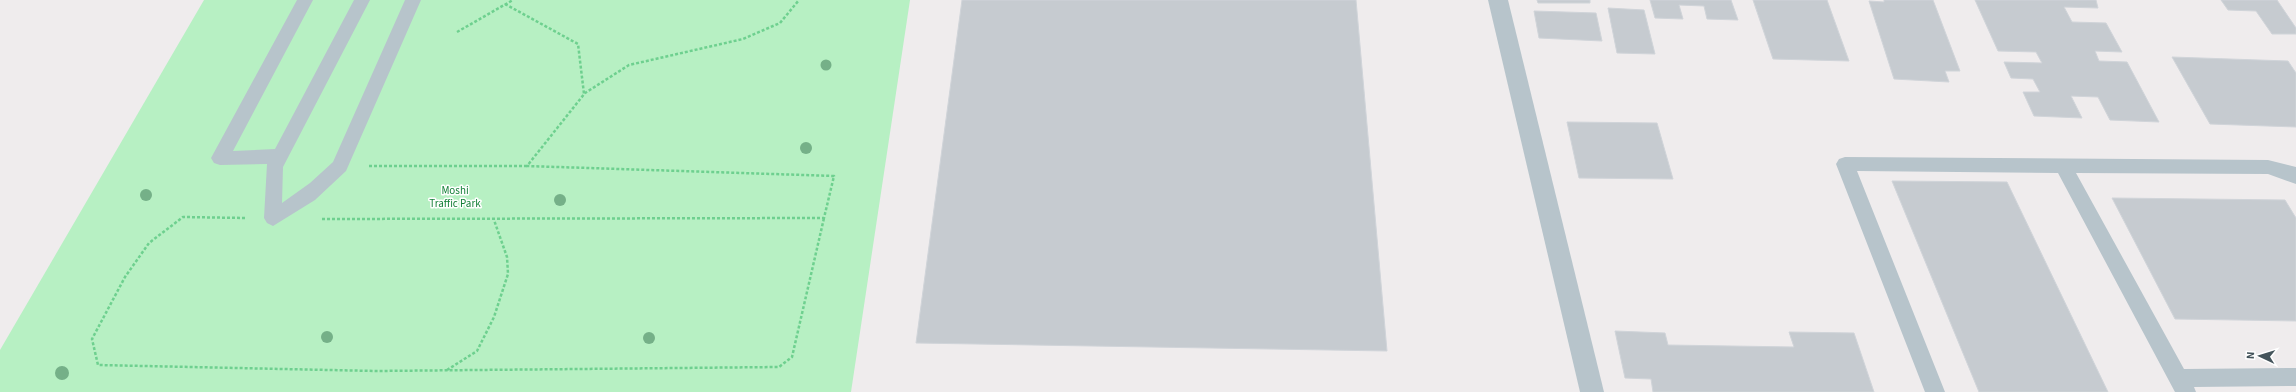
<svg xmlns="http://www.w3.org/2000/svg" width="2296" height="392" font-family="'Source Sans 3',sans-serif">
  <style>
    .green { fill: #b7f0c3 }
    .building { fill: #c6cbd0; stroke: #d0d4d9 }
    .lines { fill: none; stroke-linecap: round; stroke-linejoin: round }
    .path { stroke: #6ed08f; stroke-width: 2.5; stroke-dasharray: 3 2; stroke-linecap: butt }
    .lane { fill: #b7c4cb; fill-rule: evenodd }
    .street { fill: #b7c4cb; fill-rule: evenodd }
    .tree { fill: #75b088 }
    .labels { text-anchor: middle; dominant-baseline: central; stroke-width: 3; stroke-linejoin: round; paint-order: stroke }
    .park-label { font-size: 11px; fill: #127f36; stroke: #fff }
  </style>
  <rect width="100%" height="100%" fill="#efeced"/>
  <!-- green -->
  <polygon class="green" points="204,0 910,0 851,392 0,392 0,350"/>
  <!-- building -->
  <g class="building">
    <polygon points="962,0 1356,0 1387,351 916,343"/>
    <polygon points="1537,0 1590,0 1590,3 1538,3"/>
    <polygon points="1650,0 1731,0 1738,20 1707,19 1704,6 1679,5 1683,19 1655,18"/>
    <polygon points="1753,0 1827,0 1849,61 1773,59"/>
    <polygon points="1884,0 1933,0 1960,71 1945,71 1949,82 1894,79 1869,1 1884,2"/>
    <polygon points="1975,0 2096,0 2098,8 2064,7 2072,22 2106,23 2122,52 2095,51 2099,61 2127,62 2159,122 2110,120 2098,97 2071,96 2082,118 2034,116 2023,92 2040,92 2033,79 2011,78 2004,62 2042,63 2036,52 1998,51"/>
    <polygon points="2221,0 2277,0 2296,28 2296,34 2272,34 2256,11 2228,10"/>
    <polygon points="1608,8 1644,10 1655,54 1617,53"/>
    <polygon points="1534,11 1596,13 1602,41 1539,38"/>
    <polygon points="2172,57 2288,61 2296,73 2296,127 2210,124"/>
    <polygon points="1567,122 1657,123 1673,179 1579,178"/>
    <polygon points="1892,181 2007,182 2108,392 1979,392"/>
    <polygon points="2112,198 2285,200 2296,218 2296,321 2175,319"/>
    <polygon points="1615,331 1665,333 1668,345 1794,347 1789,332 1854,333 1874,392 1653,392 1651,379 1625,378"/>
  </g>
  <g class="lines">
    <!-- path -->
    <g class="path">
      <polyline points="505,4 578,44 584,94"/>
      <polyline points="457,32 513,0"/>
      <polyline points="369,166 527,166"/>
      <polyline points="245,218 183,217 149,243 125,277 92,339 98,365 376,371 779,367 792,357 824,218"/>
      <polyline points="322,219 824,218 834,176 527,166 585,93 629,65 743,39 780,23 799,0"/>
      <polyline points="447,370 477,351 494,317 508,274 507,257 494,220"/>
    </g>
    <!-- lane -->
    <g class="lane">
      <polygon points="297,0 313,0 233,151 275,149 354,0 370,0 283,167 282,203 310,183 333,162 405,0 421,0 346,171 315,200 273,226 267,223 264,218 267,164 220,165 214,163 211,158"/>
      <polygon points="1845,157 2268,160 2296,167 2296,184 2268,174 2076,173 2184,369 2296,368 2296,386 2194,387 2196,392 2175,392 2058,173 1857,171 1945,392 1925,392 1836,164 1839,159"/>
    </g>
    <!-- street -->
    <polygon class="street" points="1488,0 1508,0 1604,392 1580,392"/>
  </g>
  <!-- trees -->
  <g class="tree">
    <circle cx="826" cy="65" r="5.5"/>
    <circle cx="806" cy="148" r="6"/>
    <circle cx="146" cy="195" r="6"/>
    <circle cx="560" cy="200" r="6"/>
    <circle cx="327" cy="337" r="6"/>
    <circle cx="649" cy="338" r="6"/>
    <circle cx="62" cy="373" r="7"/>
  </g>
  <g class="labels">
    <!-- park labels -->
    <g class="park-label">
      <text x="455" y="190">Moshi<tspan x="455" dy="13">Traffic Park</tspan></text>
    </g>
  </g>
  <!-- north arrow -->
  <g transform="translate(2260 356) rotate(274)" stroke="#ffffff" stroke-width="3" paint-order="stroke">
  <path d="M0-3L7 15L0 10L-7 15Z" fill="#44545b"/>
  <text y="-6" font-size="11" font-weight="bold" text-anchor="middle" fill="#44545b">N</text>
  </g>
</svg>
